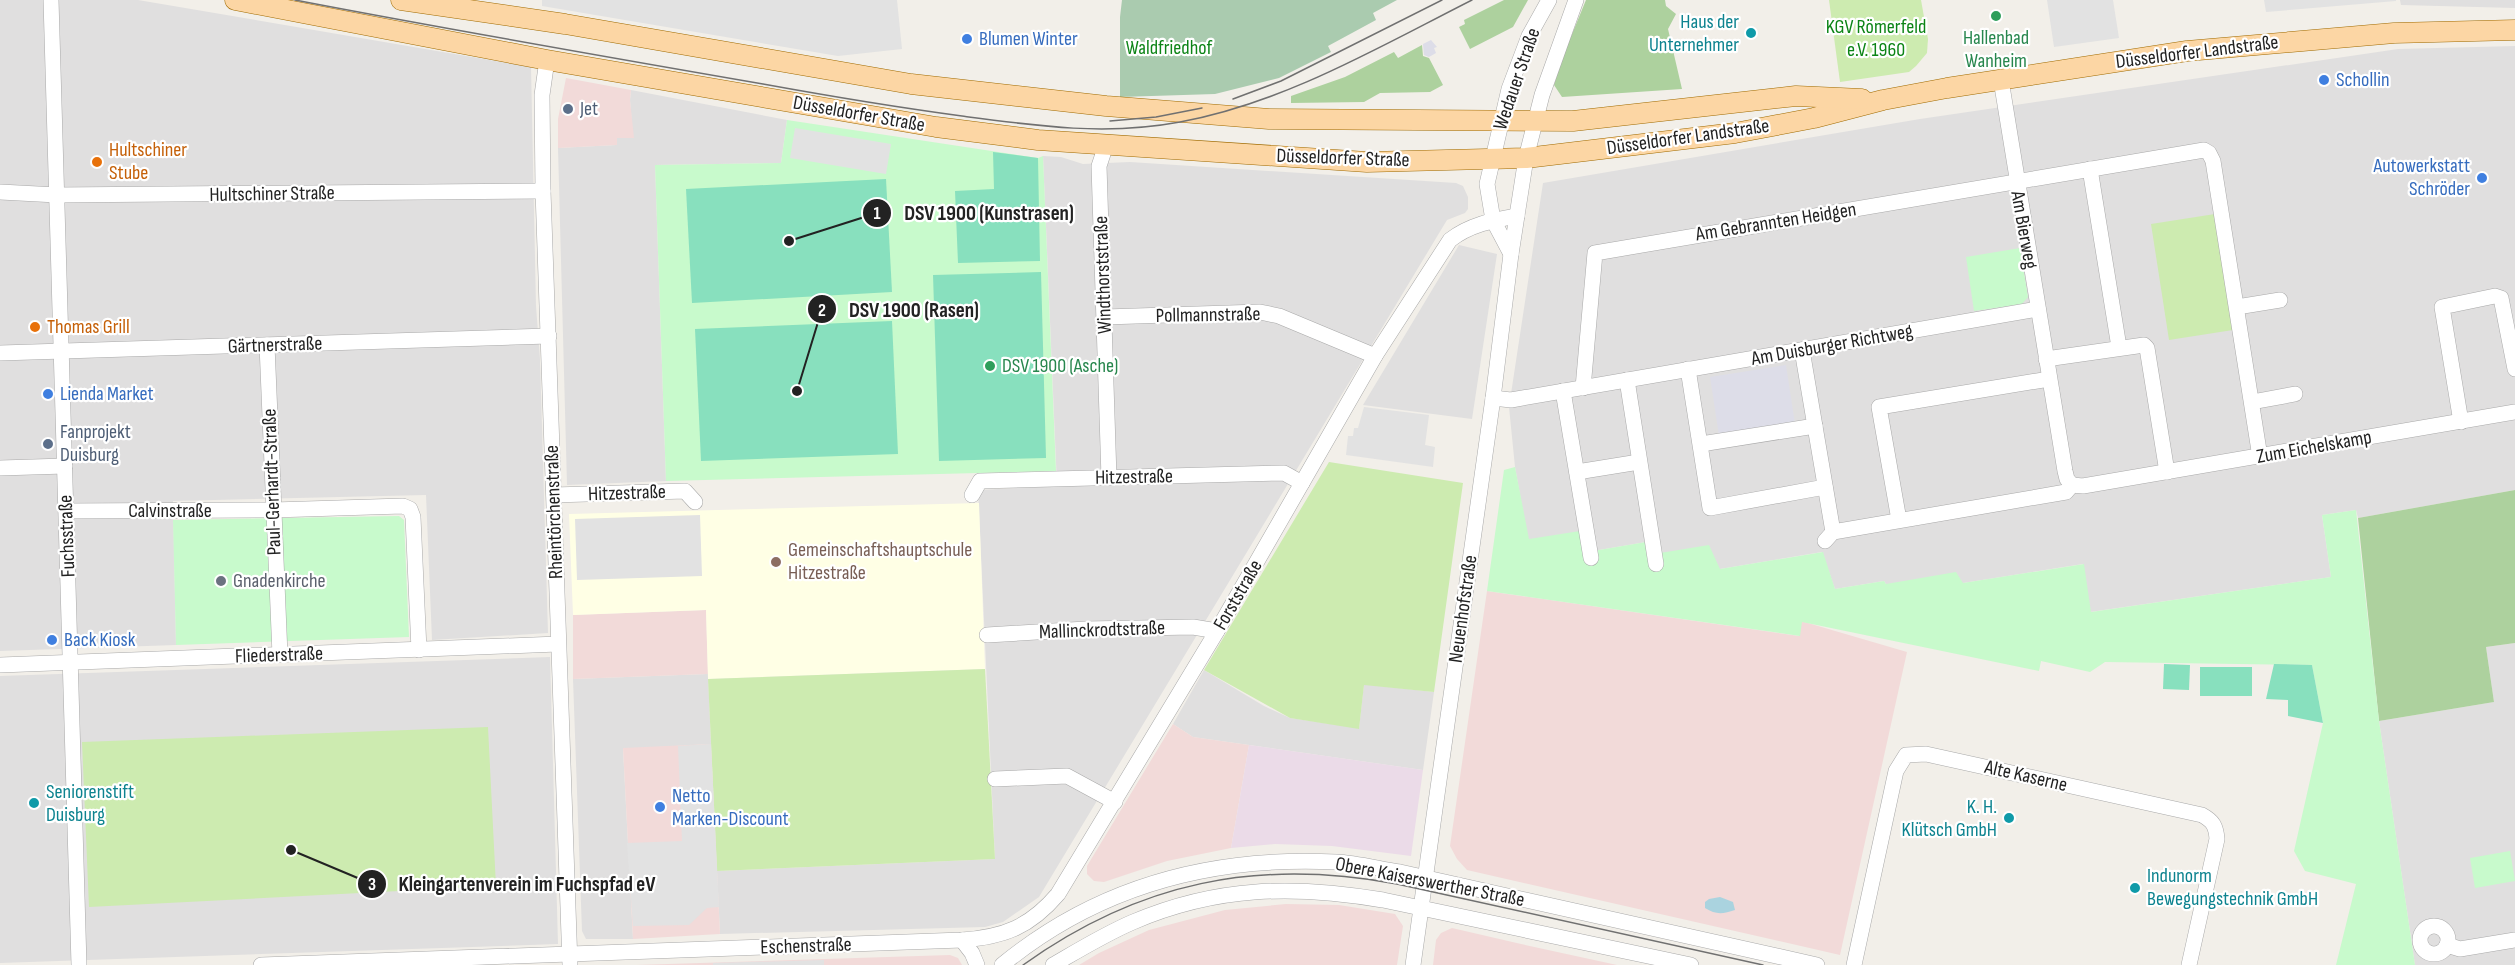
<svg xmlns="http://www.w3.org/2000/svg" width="2515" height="965" font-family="'Sofia Sans Condensed',sans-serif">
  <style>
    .residential { fill: #e0dfdf }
    .commercial { fill: #f2dad9 }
    .industrial { fill: #ebdbe8 }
    .education { fill: #ffffe5 }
    .grass { fill: #cdebb0 }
    .forest { fill: #add19e }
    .cemetery { fill: #aacbaf }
    .park { fill: #c8facc }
    .pitch { fill: #88e0be }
    .parking { fill: #e2e2e2 }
    .plaza { fill: #dddde8 }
    .water { fill: #aad3df }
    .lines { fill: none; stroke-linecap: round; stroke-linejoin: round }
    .minor-casing { stroke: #a9a9a9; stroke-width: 16 }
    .major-casing { stroke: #a06b00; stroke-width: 21 }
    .minor { stroke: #fff; stroke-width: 15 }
    .major { stroke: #fcd6a4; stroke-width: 20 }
    .tram { stroke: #707070; stroke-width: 1.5 }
    .leisure-dot { fill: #2e9e5b; stroke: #fff; stroke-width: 2 }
    .culture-dot { fill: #0f9aa8; stroke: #fff; stroke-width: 2 }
    .shop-dot { fill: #3f7fe0; stroke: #fff; stroke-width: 2 }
    .service-dot { fill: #5c6f8a; stroke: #fff; stroke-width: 2 }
    .food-dot { fill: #e8710a; stroke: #fff; stroke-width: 2 }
    .education-dot { fill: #8d6e63; stroke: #fff; stroke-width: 2 }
    .worship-dot { fill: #6b7280; stroke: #fff; stroke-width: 2 }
    .labels { text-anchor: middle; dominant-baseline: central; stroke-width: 4.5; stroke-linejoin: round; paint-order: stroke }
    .culture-label { font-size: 20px; fill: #0d838f; stroke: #fff; text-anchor: end }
    .park-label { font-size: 20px; fill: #0c8416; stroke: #fff }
    .leisure-label { font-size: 20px; fill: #27864d; stroke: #fff }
    .shop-label { font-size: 20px; fill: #366cbe; stroke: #fff; text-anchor: start }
    .street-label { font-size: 20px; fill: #222; stroke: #fff }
    .service-label { font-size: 20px; fill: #4e5e75; stroke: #fff; text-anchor: start }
    .food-label { font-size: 20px; fill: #c56008; stroke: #fff; text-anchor: start }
    .education-label { font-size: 20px; fill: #785e54; stroke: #fff; text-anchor: start }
    .worship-label { font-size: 20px; fill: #5b616d; stroke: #fff; text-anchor: start }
    .leader { fill: none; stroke: #222; stroke-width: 2 }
    .callout-dot { fill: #222; stroke: #fff; stroke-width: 2 }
    .mark-label { font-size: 18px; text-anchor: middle; font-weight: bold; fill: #fff }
    .callout-label { font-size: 21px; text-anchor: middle; font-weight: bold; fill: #222; stroke: #fff; stroke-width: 4.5; stroke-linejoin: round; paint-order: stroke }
  </style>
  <rect width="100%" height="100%" fill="#f2efe9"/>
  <!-- residential -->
  <g class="residential">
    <polygon points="0,0 138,0 531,67 536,306 540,359 548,633 432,640 426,495 173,501 176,645 0,651"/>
    <polygon points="2400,0 2515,0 2515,8 2401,5"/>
    <polygon points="2515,46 2515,490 2358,518 2356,510 2322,515 2331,577 2090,612 2083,564 1963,583 1886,584 1884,581 1835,589 1822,552 1720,569 1660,553 1646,542 1593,551 1528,540 1515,467 1509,407 1543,183 1920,119 2398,49"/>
    <polygon points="631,90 787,120 781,163 655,165 666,481 567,485 558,148 616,145 617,138 633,138 630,100"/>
    <polygon points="1043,156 1061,157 1083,164 1130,162 1456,183 1463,186 1468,197 1468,209 1465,213 1447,220 1039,897 1003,922 985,927 720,934 717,871 995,859 978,490 1057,486"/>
    <polygon points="1459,245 1497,254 1472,419 1363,405"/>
    <polygon points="2515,643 2515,965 2415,965 2379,721 2494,702 2486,647"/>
    <polygon points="550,657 558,944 0,963 0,676"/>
    <polygon points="1204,670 1264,706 1290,718 1359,728 1364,684 1434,692 1423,770 1193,737 1173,724"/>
    <polygon points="708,674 711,744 623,749 633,939 586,939 582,931 573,679"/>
  </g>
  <!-- commercial -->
  <g class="commercial">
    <polygon points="566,78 631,90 630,100 634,138 617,138 617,145 558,148 558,119"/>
    <polygon points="1487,591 1799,636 1801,621 1907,652 1840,955 1467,870 1457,859 1450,846"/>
    <polygon points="706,610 708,674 573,679 573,615"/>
    <polygon points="1173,724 1193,737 1249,745 1231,848 1167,861 1104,882 1094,881 1087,874 1087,866"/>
    <polygon points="711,744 720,934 633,939 623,748"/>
    <polygon points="1286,904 1339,905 1395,914 1403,926 1397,965 1079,965 1099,953 1149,930 1225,910"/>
    <polygon points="1452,928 1521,944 1617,965 1433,965 1436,940 1441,933"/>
    <polygon points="950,955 958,958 962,965 636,965"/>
  </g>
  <!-- industrial -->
  <polygon class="industrial" points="1249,745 1423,770 1411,856 1332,846 1275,844 1231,848"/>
  <!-- education -->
  <polygon class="education" points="979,503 985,669 708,679 706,610 573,615 569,514"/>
  <!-- grass -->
  <g class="grass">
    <polygon points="1829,0 1921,0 1928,39 1927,53 1916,66 1909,72 1840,82"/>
    <polygon points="2215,214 2233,330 2169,340 2151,224"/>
    <polygon points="1329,462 1463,483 1434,692 1364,685 1359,729 1290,718 1204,670"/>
    <polygon points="985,669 995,859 717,871 708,679"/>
    <polygon points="488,727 496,886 89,907 82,742"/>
  </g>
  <!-- forest -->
  <g class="forest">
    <polygon points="1504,0 1528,0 1513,27 1470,49 1459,27 1465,24 1464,20"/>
    <polygon points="1586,0 1665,0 1666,6 1676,14 1668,29 1682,89 1562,97 1554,85 1561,61"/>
    <polygon points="1422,45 1423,56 1429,58 1443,85 1430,92 1380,93 1364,102 1291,103 1291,96 1345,77 1394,52 1398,58"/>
    <polygon points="2515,490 2515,643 2486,647 2494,702 2379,721 2358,518"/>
  </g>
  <!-- cemetery -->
  <polygon class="cemetery" points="1122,0 1397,0 1373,13 1376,20 1328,46 1331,52 1279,78 1215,94 1120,97 1120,17"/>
  <!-- park -->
  <g class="park">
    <polygon points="787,120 1038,158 1043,156 1056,471 666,481 655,165 781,163"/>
    <polygon points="2020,248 2028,297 2022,304 1974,311 1966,257"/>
    <polygon points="1515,467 1529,539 1580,531 1593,551 1646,542 1660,553 1709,545 1720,569 1823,552 1835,589 1884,581 1886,584 1956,572 1963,583 2084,564 2091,612 2331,577 2322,515 2356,510 2379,721 2415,965 2336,965 2356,884 2305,871 2294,851 2323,723 2312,665 2105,662 2090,672 2041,661 2039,671 1802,622 1800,636 1487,591 1504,470"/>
    <polygon points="399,516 404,520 409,637 176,645 173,520"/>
    <polygon points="2510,851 2515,881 2475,888 2470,858"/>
  </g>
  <!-- pitch -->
  <g class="pitch">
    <polygon points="993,152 1038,158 1040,261 958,263 955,191 994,189"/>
    <polygon points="886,179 892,292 692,303 686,189"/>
    <polygon points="1041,272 1046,458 939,461 933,275"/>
    <polygon points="892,321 898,454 701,461 695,329"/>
    <polygon points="2164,664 2190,665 2189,690 2163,689"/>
    <polygon points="2274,664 2312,665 2323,723 2288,716 2288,700 2266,699"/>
    <rect x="2200" y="667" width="52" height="29"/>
  </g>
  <!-- parking -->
  <g class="parking">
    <polygon points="542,0 897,0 902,49 838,56 542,6"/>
    <polygon points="2047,0 2113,0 2119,38 2054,47"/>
    <polygon points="2264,0 2396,0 2396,1 2266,12"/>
    <polygon points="795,128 891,144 886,174 790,158"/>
    <polygon points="1364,407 1429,415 1425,445 1435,447 1433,467 1346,455 1348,436 1353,436 1354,428 1358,428"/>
    <polygon points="700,515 702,576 577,580 575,519"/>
    <polygon points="711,744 719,907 707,908 689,925 633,926 627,843 682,841 678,746"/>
    <polygon points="824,960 824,965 713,965 713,963"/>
  </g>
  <!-- plaza -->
  <g class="plaza">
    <polygon points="1431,40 1437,47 1434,48 1436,53 1429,57 1424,55 1423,44"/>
    <polygon points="1786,365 1795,424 1719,436 1710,377"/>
  </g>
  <!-- water -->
  <path class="water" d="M1720 897 1733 902 1735 910C1723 914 1716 915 1705 908V902L1709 899Z"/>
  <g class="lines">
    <!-- minor casing -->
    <g class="minor-casing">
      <g id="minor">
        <polyline points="51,0 79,965"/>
        <polyline points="547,60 542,95 543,191 570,965"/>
        <polyline points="2001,80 2065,471 2067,479 2072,485"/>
        <polyline points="1106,145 1099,166 1109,478"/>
        <polyline points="2090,169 2119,347"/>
        <polyline points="0,192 57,195 543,191"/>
        <polyline points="1511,254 1493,220 1487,184 1509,89 1529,36 1549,0"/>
        <polyline points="2237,307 2280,300"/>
        <polyline points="1105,317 1260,312 1279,316 1375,356"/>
        <polyline points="267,345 280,655"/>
        <polyline points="1802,350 1833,532"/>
        <polyline points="0,353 549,336"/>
        <polyline points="2046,359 2144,345 2147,348 2167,472"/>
        <polyline points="1688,369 1710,508 1825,487"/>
        <polyline points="1627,380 1656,564"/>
        <polyline points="1583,388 1595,253 2204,150 2209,153 2213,161 2260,457"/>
        <polyline points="1563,391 1591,558"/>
        <polyline points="1493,398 1511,400 2038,309"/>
        <polyline points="2252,402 2295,394"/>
        <polyline points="2461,422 2442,307 2495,296 2501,298 2515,369"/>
        <polyline points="1701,444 1815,426"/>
        <polyline points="0,468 65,466"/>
        <polyline points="1577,472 1639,462"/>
        <polyline points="2072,485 2083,486 2515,412"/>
        <polyline points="554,495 685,491 695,502"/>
        <polyline points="972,495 980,481 1284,473 1302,483"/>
        <polyline points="66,511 273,510 403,506 410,509 413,517 419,650"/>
        <polyline points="1899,520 1879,407 2049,379"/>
        <polyline points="1825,541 1833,532 2066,492 2072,485"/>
        <polyline points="987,635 1086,629 1193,627 1217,631"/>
        <polyline points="0,665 558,644"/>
        <polyline points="995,779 1067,776 1115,802"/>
        <circle cx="2434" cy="940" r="14"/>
        <polyline points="962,940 972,953 977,965"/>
        <polyline points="2447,945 2460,949 2515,940"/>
        <path d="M261 965 962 940C1004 937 1030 927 1058 894L1217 631 1375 356 1450 240C1469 225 1493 220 1517 216"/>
        <path d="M1002 965C1098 886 1213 856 1336 862 1357 863 1379 869 1400 872L1817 965"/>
        <path d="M1053 965C1079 950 1105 934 1133 922 1217 886 1295 885 1383 900L1691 965"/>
        <polyline points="1413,965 1493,398 1511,254 1526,158 1542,95 1576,0"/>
        <path d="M1854 965 1896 771 1906 755 1926 754 2202 815C2213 821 2216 826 2217 839L2189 965"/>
      </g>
    </g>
    <!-- major casing -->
    <g class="major-casing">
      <g id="major">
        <polyline points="235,0 547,60 936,127 1038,140 1367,162 1526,158 1735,133 1814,118 1883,100 1947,88 2187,51 2394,33 2515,30"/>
        <polyline points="401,0 565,24 911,84 1106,106 1269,119 1573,121 1796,96 1862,99"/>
      </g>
    </g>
    <!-- minor -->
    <use href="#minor" class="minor"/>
    <!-- major -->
    <use href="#major" class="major"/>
    <!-- tram -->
    <g class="tram">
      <path d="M295 0C451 30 607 57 763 84 829 96 895 107 962 116 1036 126 1106 136 1180 122 1284 103 1379 47 1472 0"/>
      <polyline points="1233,99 1281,81 1442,0"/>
      <polyline points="1110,121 1156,117 1202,108"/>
      <path d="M1023 965C1139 882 1257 858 1397 884L1763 965"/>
    </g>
  </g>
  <!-- markers -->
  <g class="leisure-dot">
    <circle cx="1996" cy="16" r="6"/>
    <circle cx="990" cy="366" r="6"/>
  </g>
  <g class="culture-dot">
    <circle cx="1751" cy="33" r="6"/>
    <circle cx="34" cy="803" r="6"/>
    <circle cx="2009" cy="818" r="6"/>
    <circle cx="2135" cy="888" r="6"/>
  </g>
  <g class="shop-dot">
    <circle cx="967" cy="39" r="6"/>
    <circle cx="2324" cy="80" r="6"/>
    <circle cx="2482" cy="178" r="6"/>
    <circle cx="48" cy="394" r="6"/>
    <circle cx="52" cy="640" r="6"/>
    <circle cx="660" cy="807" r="6"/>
  </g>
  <g class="service-dot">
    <circle cx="568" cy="109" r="6"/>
    <circle cx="48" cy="444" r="6"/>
  </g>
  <g class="food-dot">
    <circle cx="97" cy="162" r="6"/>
    <circle cx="35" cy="327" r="6"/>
  </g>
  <circle class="education-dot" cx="776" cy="562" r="6"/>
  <circle class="worship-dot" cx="221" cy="581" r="6"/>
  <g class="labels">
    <!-- culture labels -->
    <g class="culture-label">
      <text x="1739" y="22">Haus der<tspan x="1739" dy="23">Unternehmer</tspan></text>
      <text x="46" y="792" text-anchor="start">Seniorenstift<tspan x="46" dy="23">Duisburg</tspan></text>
      <text x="1997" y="807">K. H.<tspan x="1997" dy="23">Klütsch GmbH</tspan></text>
      <text x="2147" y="876" text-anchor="start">Indunorm<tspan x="2147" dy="23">Bewegungstechnik GmbH</tspan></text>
    </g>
    <!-- park labels -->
    <g class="park-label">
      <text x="1876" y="27">KGV Römerfeld<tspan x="1876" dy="23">e.V. 1960</tspan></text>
      <text x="1169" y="48">Waldfriedhof</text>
    </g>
    <!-- leisure labels -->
    <g class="leisure-label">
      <text x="1996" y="38">Hallenbad<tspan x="1996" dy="23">Wanheim</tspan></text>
      <text x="1002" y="366" text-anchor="start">DSV 1900 (Asche)</text>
    </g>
    <!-- shop labels -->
    <g class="shop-label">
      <text x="979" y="39">Blumen Winter</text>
      <text x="2336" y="80">Schollin</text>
      <text x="2470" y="166" text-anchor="end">Autowerkstatt<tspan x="2470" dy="23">Schröder</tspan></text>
      <text x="60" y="394">Lienda Market</text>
      <text x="64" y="640">Back Kiosk</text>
      <text x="672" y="796">Netto<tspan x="672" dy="23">Marken-Discount</tspan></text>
    </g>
    <!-- street labels -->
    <g class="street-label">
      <text transform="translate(2197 52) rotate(-7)">Düsseldorfer Landstraße</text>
      <text transform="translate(1517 79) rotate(-71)">Wedauer Straße</text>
      <text transform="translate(859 114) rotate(10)">Düsseldorfer Straße</text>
      <text transform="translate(1688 137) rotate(-8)">Düsseldorfer Landstraße</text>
      <text transform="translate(1343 158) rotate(2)">Düsseldorfer Straße</text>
      <text transform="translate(272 194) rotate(-1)">Hultschiner Straße</text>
      <text transform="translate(1776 222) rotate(-9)">Am Gebrannten Heidgen</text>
      <text transform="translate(2024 230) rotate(80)">Am Bierweg</text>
      <text transform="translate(1103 275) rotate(-92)">Windthorststraße</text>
      <text transform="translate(1208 315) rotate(-1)">Pollmannstraße</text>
      <text transform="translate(275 345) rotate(-2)">Gärtnerstraße</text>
      <text transform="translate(1832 345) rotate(-10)">Am Duisburger Richtweg</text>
      <text transform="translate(2314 447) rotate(-10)">Zum Eichelskamp</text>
      <text transform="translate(1134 477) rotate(-1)">Hitzestraße</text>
      <text transform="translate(272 482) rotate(-92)">Paul-Gerhardt-Straße</text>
      <text transform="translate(627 493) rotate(-2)">Hitzestraße</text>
      <text x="170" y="511">Calvinstraße</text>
      <text transform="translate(554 512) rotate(-92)">Rheintörchenstraße</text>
      <text transform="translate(67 536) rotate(-92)">Fuchsstraße</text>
      <text transform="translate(1238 595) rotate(-60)">Forststraße</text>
      <text transform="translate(1463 609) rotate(-82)">Neuenhofstraße</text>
      <text transform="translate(1102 630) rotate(-2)">Mallinckrodtstraße</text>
      <text transform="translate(279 655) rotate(-2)">Fliederstraße</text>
      <text transform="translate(2026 776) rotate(13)">Alte Kaserne</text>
      <text transform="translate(1430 882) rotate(11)">Obere Kaiserswerther Straße</text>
      <text transform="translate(806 946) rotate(-2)">Eschenstraße</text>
    </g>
    <!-- service labels -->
    <g class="service-label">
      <text x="580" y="109">Jet</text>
      <text x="60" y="432">Fanprojekt<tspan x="60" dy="23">Duisburg</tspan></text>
    </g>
    <!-- food labels -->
    <g class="food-label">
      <text x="109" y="150">Hultschiner<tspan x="109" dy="23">Stube</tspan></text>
      <text x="47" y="327">Thomas Grill</text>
    </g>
    <!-- education labels -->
    <g class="education-label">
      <text x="788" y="550">Gemeinschaftshauptschule<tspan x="788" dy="23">Hitzestraße</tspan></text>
    </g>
    <!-- worship labels -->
    <g class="worship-label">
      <text x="233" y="581">Gnadenkirche</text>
    </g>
  </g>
  <!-- callouts -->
  <path class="leader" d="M789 241L877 213M797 391L822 309M291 850L372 884"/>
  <g class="callout-dot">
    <circle cx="789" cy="241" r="6"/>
    <circle cx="797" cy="391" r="6"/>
    <circle cx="291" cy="850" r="6"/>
    <circle cx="877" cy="213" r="15"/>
    <circle cx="822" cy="309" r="15"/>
    <circle cx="372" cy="884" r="15"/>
  </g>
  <g class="mark-label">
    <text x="877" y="219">1</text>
    <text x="822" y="316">2</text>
    <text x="372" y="890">3</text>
  </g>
  <g class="callout-label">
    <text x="989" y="220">DSV 1900 (Kunstrasen)</text>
    <text x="914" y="317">DSV 1900 (Rasen)</text>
    <text x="527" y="891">Kleingartenverein im Fuchspfad eV</text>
  </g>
</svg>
